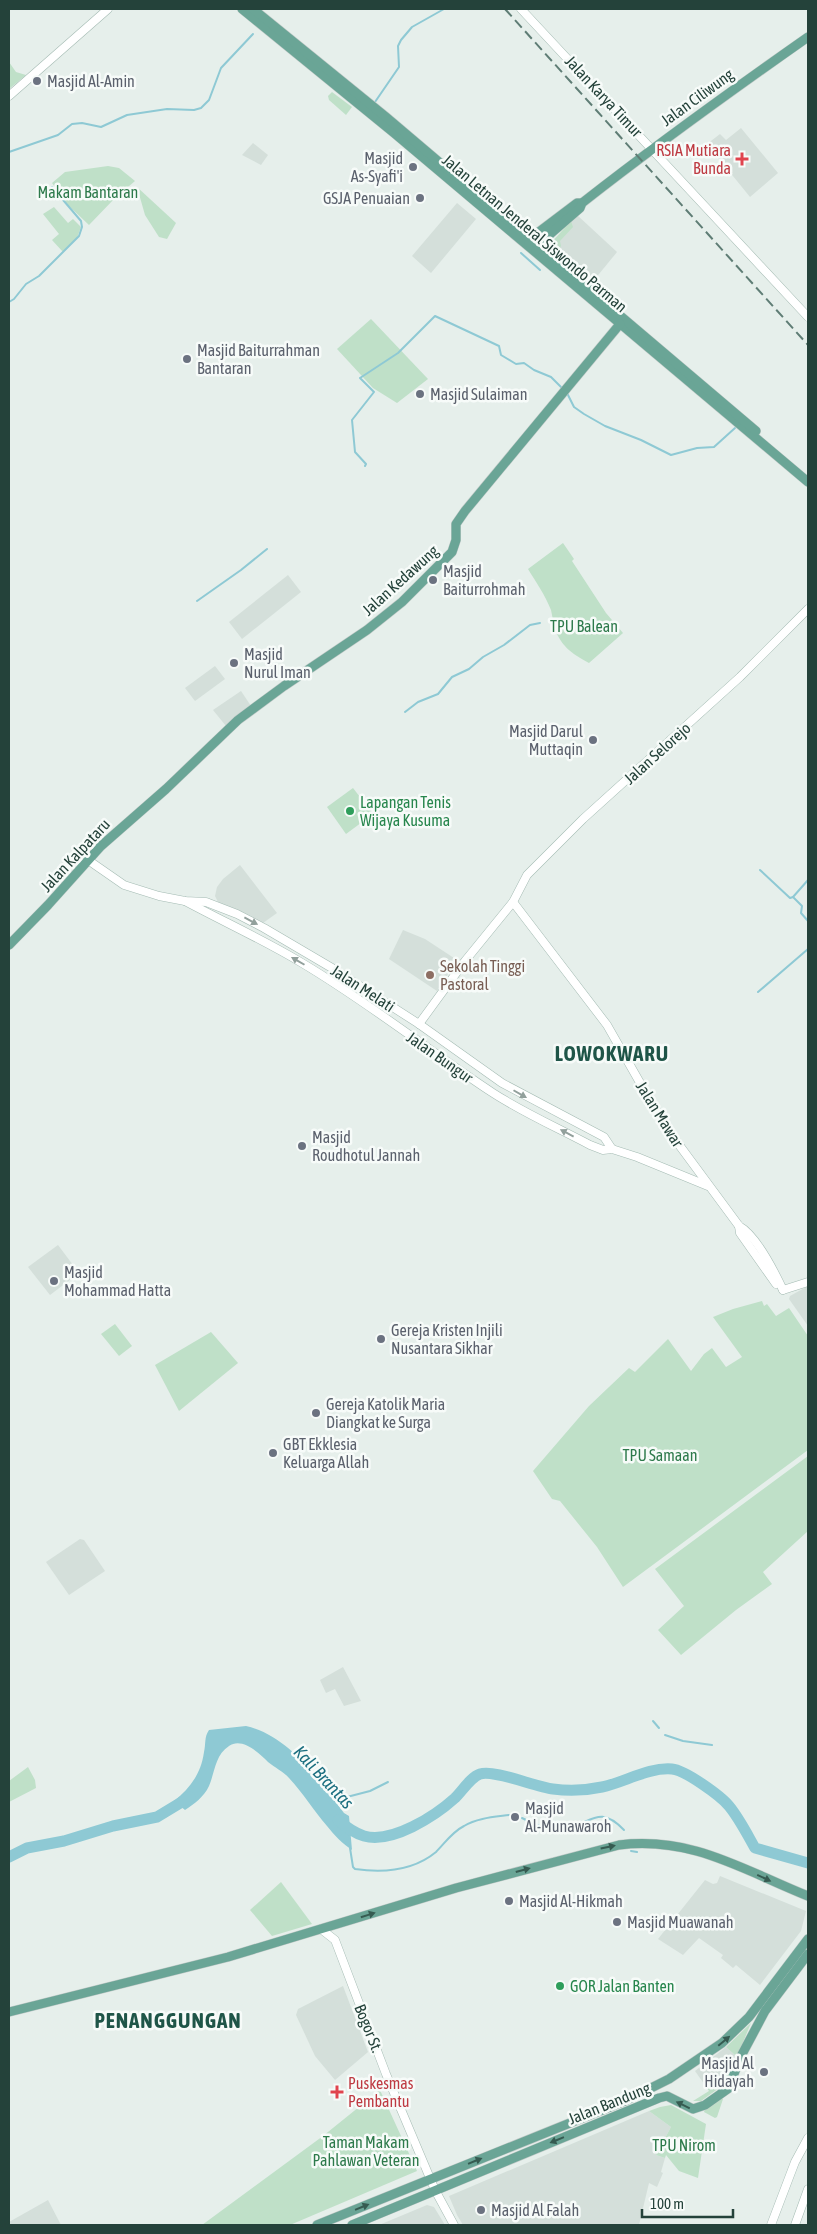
<svg xmlns="http://www.w3.org/2000/svg" width="817" height="2234" font-family="'Asap Condensed',sans-serif">
  <style>
    .built { fill: #d4dfda }
    .green { fill: #bfe0c8 }
    .water { fill: #8ec9d4 }
    .lines { fill: none; stroke-linecap: round; stroke-linejoin: round }
    .stream { stroke: #8ec9d4; stroke-width: 2 }
    .river { stroke: #8ec9d4; stroke-width: 11 }
    .secondary-casing { stroke: #a4bbb3; stroke-width: 9 }
    .primary-casing { stroke: #c2cac8; stroke-width: 10 }
    .secondary { stroke: #fff; stroke-width: 8 }
    .primary { stroke: #6aa596; stroke-width: 9 }
    .rail { stroke: #5f7d75; stroke-width: 2; stroke-dasharray: 10 5; stroke-linecap: butt }
    .oneway { fill: #92a09c }
    .oneway2 { fill: #365b51 }
    .worship-dot { fill: #6b7280; stroke: #f7fbf9; stroke-width: 2 }
    .health-dot { fill: #e0444e; stroke: #f7fbf9; stroke-width: 2 }
    .leisure-dot { fill: #2e9e5b; stroke: #f7fbf9; stroke-width: 2 }
    .education-dot { fill: #8d6e63; stroke: #f7fbf9; stroke-width: 2 }
    .labels { text-anchor: middle; dominant-baseline: central; stroke-width: 5; stroke-linejoin: round; paint-order: stroke }
    .worship-label { font-size: 16px; fill: #5b616d; stroke: #f7fbf9; text-anchor: start }
    .street-label { font-size: 16px; fill: #24423a; stroke: #f7fbf9 }
    .health-label { font-size: 16px; fill: #be3a42; stroke: #f7fbf9; text-anchor: end }
    .park-label { font-size: 16px; fill: #2d7a4b; stroke: #f7fbf9 }
    .leisure-label { font-size: 16px; fill: #27864d; stroke: #f7fbf9; text-anchor: start }
    .education-label { font-size: 16px; fill: #785e54; stroke: #f7fbf9; text-anchor: start }
    .water-label { font-size: 18px; font-style: italic; fill: #1c6f80; stroke: #f7fbf9 }
    .district-label { font-size: 21px; font-weight: bold; letter-spacing: 1px; fill: #1f5548; stroke: #f7fbf9 }
  </style>
  <rect width="100%" height="100%" fill="#e6efeb"/>
  <!-- built -->
  <g class="built">
    <polygon points="741,128 778,173 750,197 707,144 720,134 726,140"/>
    <polygon points="253,143 268,155 261,165 242,155"/>
    <polygon points="457,203 476,219 431,273 412,256"/>
    <polygon points="577,215 617,252 590,285 551,253 549,248"/>
    <polygon points="288,575 301,592 242,639 229,622"/>
    <polygon points="215,666 225,679 195,701 185,688"/>
    <polygon points="241,691 251,706 226,726 213,710"/>
    <polygon points="240,865 277,913 263,923 218,902 215,896 217,887 223,879"/>
    <polygon points="403,930 425,939 457,960 437,991 389,959"/>
    <polygon points="58,1245 79,1273 50,1295 28,1267"/>
    <polygon points="808,1286 808,1326 789,1299 790,1296"/>
    <polygon points="80,1539 84,1540 105,1571 69,1595 46,1562"/>
    <polygon points="343,1667 361,1701 344,1706 335,1689 326,1693 320,1680"/>
    <polygon points="720,1876 806,1911 801,1931 760,1985 736,1965 733,1968 721,1958 723,1955 699,1938 683,1955 658,1939 705,1880 713,1884 717,1883"/>
    <polygon points="343,1986 368,2052 335,2080 315,2056 296,2015 298,2009"/>
    <polygon points="726,2047 736,2056 728,2075 707,2088 695,2071"/>
    <polygon points="649,2111 671,2127 656,2155 665,2158 661,2172 663,2173 657,2187 649,2183 639,2225 463,2225 457,2215 449,2196"/>
    <polygon points="48,2200 61,2225 9,2225 9,2222"/>
    <polygon points="427,2205 434,2207 445,2225 379,2225"/>
  </g>
  <!-- green -->
  <g class="green">
    <polygon points="9,62 16,72 26,75 9,89"/>
    <polygon points="332,92 352,107 346,115 329,100 328,96"/>
    <polygon points="108,166 119,168 135,181 115,198 89,225 68,205 52,183 65,172"/>
    <polygon points="137,187 176,223 167,239 159,237 145,215"/>
    <polygon points="54,207 68,223 73,219 81,227 77,238 63,252 52,240 59,234 43,214"/>
    <polygon points="571,221 573,227 560,241 561,246 556,253 551,253 549,245"/>
    <polygon points="371,319 428,379 397,403 373,388 337,349"/>
    <path d="M563 543 574 559 572 561 606 613 623 633 589 663C572 654 559 645 554 625 553 620 552 615 551 610 545 595 536 582 528 569Z"/>
    <polygon points="353,788 373,814 346,834 327,807"/>
    <polygon points="762,1301 764,1306 767,1304 776,1316 789,1308 808,1336 808,1450 623,1587 597,1547 560,1501 552,1499 533,1471 589,1406 629,1368 635,1372 668,1339 691,1371 704,1354 712,1348 726,1367 742,1357 713,1317 733,1309"/>
    <polygon points="115,1324 132,1346 119,1356 101,1334"/>
    <polygon points="211,1332 238,1363 179,1411 155,1365"/>
    <polygon points="808,1456 808,1531 763,1572 772,1584 736,1610 681,1655 658,1630 684,1606 655,1569"/>
    <polygon points="28,1767 35,1780 36,1788 9,1802 9,1781"/>
    <polygon points="281,1882 312,1924 272,1936 250,1910"/>
    <polygon points="751,2023 726,2083 701,2101 693,2101 709,2091 707,2088 728,2074 736,2056 726,2047"/>
    <polygon points="380,2090 417,2171 290,2225 202,2225 323,2136"/>
    <polygon points="721,2098 723,2099 717,2117 715,2118 704,2112 705,2109"/>
    <polygon points="671,2105 706,2124 698,2178 679,2171 666,2155 665,2158 656,2155 671,2127 649,2111 660,2107"/>
  </g>
  <!-- water -->
  <path class="water" d="M246 1726C290 1736 318 1780 344 1813L349 1816 352 1850C343 1844 334 1835 327 1826 314 1811 303 1793 289 1778 283 1771 275 1768 268 1762 259 1753 242 1737 229 1746 215 1755 215 1772 209 1786 204 1797 194 1804 185 1810L174 1801C190 1788 201 1774 204 1752 206 1744 204 1737 209 1730Z"/>
  <g class="lines">
    <!-- stream -->
    <g class="stream">
      <polyline points="375,102 399,67 398,46 401,40 412,27 444,9"/>
      <polyline points="9,152 58,135 72,124 82,123 101,127 127,115 167,109 194,110 201,108 209,100 221,68 253,34"/>
      <polyline points="521,253 540,270"/>
      <polyline points="9,302 14,299 26,284 39,276 79,236 82,227 81,221 52,187"/>
      <polyline points="567,393 574,407 584,414 605,426 641,440 671,455 697,448 714,447 735,428"/>
      <polyline points="365,466 366,464 355,452 352,420 374,392 360,378 398,353 435,316 499,346 501,355 516,364 524,363 534,370 551,377 563,389"/>
      <polyline points="197,601 241,570 267,549"/>
      <polyline points="405,712 418,702 438,694 452,677 469,669 483,657 504,645 530,625 540,623"/>
      <polyline points="760,870 790,898 793,897"/>
      <polyline points="808,880 793,897 802,906 801,913 808,921"/>
      <polyline points="758,992 808,949"/>
      <polyline points="653,1721 659,1728"/>
      <polyline points="665,1735 683,1741 712,1745"/>
      <polyline points="343,1798 370,1791 388,1782"/>
      <path d="M522 1818C535 1825 549 1831 563 1829 591 1825 598 1803 624 1830"/>
      <path d="M350 1848 353 1867 355 1869C383 1873 413 1871 436 1852 445 1843 452 1832 464 1826 477 1818 494 1817 509 1815"/>
      <polyline points="631,1851 637,1852"/>
    </g>
    <!-- river -->
    <g class="river">
      <path d="M338 1820C346 1827 354 1833 364 1836 392 1844 435 1816 455 1798 462 1791 471 1777 480 1774 494 1769 535 1787 553 1789 568 1791 588 1790 602 1787 625 1782 649 1767 672 1769 685 1770 721 1796 729 1806 739 1818 747 1834 755 1848L808 1863"/>
      <polyline points="9,1857 27,1848 64,1841 113,1826 157,1817 190,1797"/>
    </g>
    <!-- secondary casing -->
    <g class="secondary-casing">
      <g id="secondary">
        <polyline points="521,9 808,317"/>
        <polyline points="9,96 108,9"/>
        <polyline points="88,860 124,885 159,896 185,901 206,902 237,914 264,928 332,968 419,1024 502,1083 604,1137 612,1149"/>
        <path d="M185 901C224 922 264 940 302 963 368 1002 429 1051 493 1093 524 1113 558 1128 590 1145L603 1150 612 1149 637 1157 708 1186"/>
        <path d="M513 902 607 1025 643 1088 674 1138 739 1226C756 1235 775 1273 783 1290"/>
        <polyline points="419,1024 465,961 513,902 527,875 583,819 740,677 808,609"/>
        <polyline points="739,1226 740,1233 776,1284"/>
        <polyline points="783,1290 808,1282"/>
        <polyline points="321,1929 335,1940 386,2074 435,2190 454,2225"/>
        <polyline points="771,2225 795,2162 808,2138"/>
        <polyline points="795,2225 808,2189"/>
      </g>
    </g>
    <!-- primary casing -->
    <g class="primary-casing">
      <g id="primary">
        <polyline points="242,9 394,133 808,482"/>
        <polyline points="253,9 386,117 756,431"/>
        <polyline points="529,243 540,231 577,203 581,203"/>
        <path d="M536 251 549 235 580 208 582 203C656 145 731 91 808 37"/>
        <polyline points="9,945 48,905 101,846 166,789 238,720 284,686 367,630 402,602 452,552 456,540 456,524 465,511 620,324"/>
        <path d="M9 2012 228 1957 456 1888 619 1845C692 1836 743 1870 808 1896"/>
        <polyline points="317,2225 627,2100 669,2079 722,2043 749,2017 808,1939"/>
        <polyline points="352,2225 659,2098 667,2096 693,2109 705,2105 729,2088 739,2060 765,2011 808,1954"/>
      </g>
    </g>
    <!-- secondary -->
    <use href="#secondary" class="secondary"/>
    <!-- primary -->
    <use href="#primary" class="primary"/>
    <!-- rail -->
    <polyline class="rail" points="505,9 808,345"/>
  </g>
  <!-- one-way arrows -->
  <defs><path id="oneway-solid" d="M-6-.8H1V-3.2L6.5 0L1 3.2V.8H-6Z" transform="scale(1.25)"/></defs>
  <g class="oneway">
    <use href="#oneway-solid" transform="translate(251 921) rotate(28)"/>
    <use href="#oneway-solid" transform="translate(298 961) rotate(-150)"/>
    <use href="#oneway-solid" transform="translate(520 1094) rotate(30)"/>
    <use href="#oneway-solid" transform="translate(567 1133) rotate(-152)"/>
  </g>
  <g class="oneway2">
    <use href="#oneway-solid" transform="translate(608 1847) rotate(-12)"/>
    <use href="#oneway-solid" transform="translate(523 1870) rotate(-15)"/>
    <use href="#oneway-solid" transform="translate(764 1878) rotate(25)"/>
    <use href="#oneway-solid" transform="translate(368 1915) rotate(-17)"/>
    <use href="#oneway-solid" transform="translate(724 2041) rotate(-40)"/>
    <use href="#oneway-solid" transform="translate(683 2105) rotate(-154)"/>
    <use href="#oneway-solid" transform="translate(557 2140) rotate(158)"/>
    <use href="#oneway-solid" transform="translate(475 2161) rotate(-22)"/>
    <use href="#oneway-solid" transform="translate(362 2207) rotate(-22)"/>
  </g>
  <!-- markers -->
  <g class="worship-dot">
    <circle cx="37" cy="81" r="5"/>
    <circle cx="413" cy="167" r="5"/>
    <circle cx="420" cy="198" r="5"/>
    <circle cx="187" cy="359" r="5"/>
    <circle cx="420" cy="394" r="5"/>
    <circle cx="433" cy="580" r="5"/>
    <circle cx="234" cy="663" r="5"/>
    <circle cx="593" cy="740" r="5"/>
    <circle cx="302" cy="1146" r="5"/>
    <circle cx="54" cy="1281" r="5"/>
    <circle cx="381" cy="1339" r="5"/>
    <circle cx="316" cy="1413" r="5"/>
    <circle cx="273" cy="1453" r="5"/>
    <circle cx="515" cy="1817" r="5"/>
    <circle cx="509" cy="1901" r="5"/>
    <circle cx="617" cy="1922" r="5"/>
    <circle cx="764" cy="2072" r="5"/>
    <circle cx="481" cy="2210" r="5"/>
  </g>
  <g class="health-dot">
    <path d="M739.5 151.5h5v5h5v5h-5v5h-5v-5h-5v-5h5z"/>
    <path d="M334.5 2084.5h5v5h5v5h-5v5h-5v-5h-5v-5h5z"/>
  </g>
  <g class="leisure-dot">
    <circle cx="350" cy="811" r="5"/>
    <circle cx="560" cy="1986" r="5"/>
  </g>
  <circle class="education-dot" cx="430" cy="975" r="5"/>
  <g class="labels">
    <!-- worship labels -->
    <g class="worship-label">
      <text x="47" y="81">Masjid Al-Amin</text>
      <text x="403" y="158" text-anchor="end">Masjid<tspan x="403" dy="18">As-Syafi'i</tspan></text>
      <text x="410" y="198" text-anchor="end">GSJA Penuaian</text>
      <text x="197" y="350">Masjid Baiturrahman<tspan x="197" dy="18">Bantaran</tspan></text>
      <text x="430" y="394">Masjid Sulaiman</text>
      <text x="443" y="571">Masjid<tspan x="443" dy="18">Baiturrohmah</tspan></text>
      <text x="244" y="654">Masjid<tspan x="244" dy="18">Nurul Iman</tspan></text>
      <text x="583" y="731" text-anchor="end">Masjid Darul<tspan x="583" dy="18">Muttaqin</tspan></text>
      <text x="312" y="1137">Masjid<tspan x="312" dy="18">Roudhotul Jannah</tspan></text>
      <text x="64" y="1272">Masjid<tspan x="64" dy="18">Mohammad Hatta</tspan></text>
      <text x="391" y="1330">Gereja Kristen Injili<tspan x="391" dy="18">Nusantara Sikhar</tspan></text>
      <text x="326" y="1404">Gereja Katolik Maria<tspan x="326" dy="18">Diangkat ke Surga</tspan></text>
      <text x="283" y="1444">GBT Ekklesia<tspan x="283" dy="18">Keluarga Allah</tspan></text>
      <text x="525" y="1808">Masjid<tspan x="525" dy="18">Al-Munawaroh</tspan></text>
      <text x="519" y="1901">Masjid Al-Hikmah</text>
      <text x="627" y="1922">Masjid Muawanah</text>
      <text x="754" y="2063" text-anchor="end">Masjid Al<tspan x="754" dy="18">Hidayah</tspan></text>
      <text x="491" y="2210">Masjid Al Falah</text>
    </g>
    <!-- street labels -->
    <g class="street-label">
      <text transform="translate(604 96) rotate(47)">Jalan Karya Timur</text>
      <text transform="translate(697 97) rotate(-36)">Jalan Ciliwung</text>
      <text transform="translate(535 233) rotate(40)">Jalan Letnan Jenderal Siswondo Parman</text>
      <text transform="translate(400 580) rotate(-42)">Jalan Kedawung</text>
      <text transform="translate(657 753) rotate(-42)">Jalan Selorejo</text>
      <text transform="translate(75 855) rotate(-47)">Jalan Kalpataru</text>
      <text transform="translate(363 988) rotate(33)">Jalan Melati</text>
      <text transform="translate(440 1057) rotate(35)">Jalan Bungur</text>
      <text transform="translate(660 1114) rotate(58)">Jalan Mawar</text>
      <text transform="translate(369 2028) rotate(68)">Bogor St.</text>
      <text transform="translate(609 2103) rotate(-22)">Jalan Bandung</text>
    </g>
    <!-- health labels -->
    <g class="health-label">
      <text x="731" y="150">RSIA Mutiara<tspan x="731" dy="18">Bunda</tspan></text>
      <text x="348" y="2083" text-anchor="start">Puskesmas<tspan x="348" dy="18">Pembantu</tspan></text>
    </g>
    <!-- park labels -->
    <g class="park-label">
      <text x="88" y="192">Makam Bantaran</text>
      <text x="584" y="626">TPU Balean</text>
      <text x="660" y="1455">TPU Samaan</text>
      <text x="366" y="2142">Taman Makam<tspan x="366" dy="18">Pahlawan Veteran</tspan></text>
      <text x="684" y="2145">TPU Nirom</text>
    </g>
    <!-- leisure labels -->
    <g class="leisure-label">
      <text x="360" y="802">Lapangan Tenis<tspan x="360" dy="18">Wijaya Kusuma</tspan></text>
      <text x="570" y="1986">GOR Jalan Banten</text>
    </g>
    <!-- education labels -->
    <g class="education-label">
      <text x="440" y="966">Sekolah Tinggi<tspan x="440" dy="18">Pastoral</tspan></text>
    </g>
    <!-- water labels -->
    <g class="water-label">
      <text transform="translate(324 1777) rotate(47)">Kali Brantas</text>
    </g>
    <!-- district labels -->
    <g class="district-label">
      <text x="612" y="1053">LOWOKWARU</text>
      <text x="168" y="2020">PENANGGUNGAN</text>
    </g>
  </g>
  <!-- border -->
  <rect width="817" height="2234" fill="none" stroke="#24423a" stroke-width="20"/>
  <!-- scale -->
  <path d="M642 2209v8h91v-8" fill="none" stroke="#24423a" stroke-width="2.5"/>
  <text x="650" y="2209" font-size="15" fill="#24423a" stroke="#f7fbf9" stroke-width="4" paint-order="stroke">100 m</text>
</svg>
